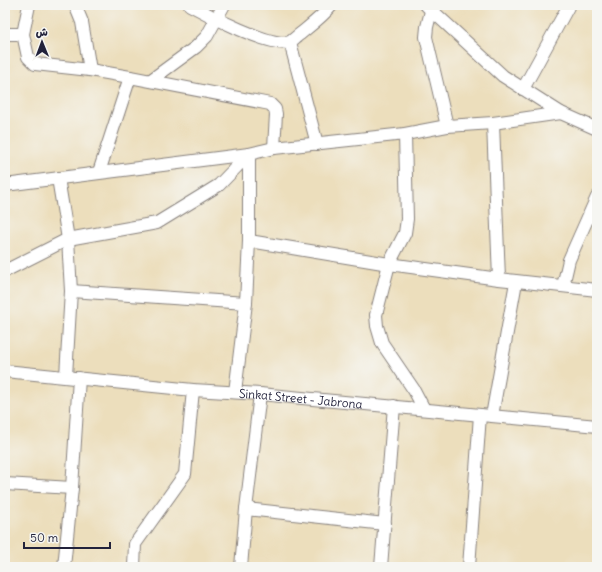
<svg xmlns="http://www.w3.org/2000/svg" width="602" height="572" font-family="Delius,'Playpen Sans Arabic',sans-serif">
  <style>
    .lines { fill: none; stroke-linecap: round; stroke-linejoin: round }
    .minor-casing { stroke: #87807c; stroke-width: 14 }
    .minor { stroke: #fff; stroke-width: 12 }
    .labels { text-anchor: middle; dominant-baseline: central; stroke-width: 3.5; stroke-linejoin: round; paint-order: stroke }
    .street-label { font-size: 12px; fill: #22223b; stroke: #f6f6f2 }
  </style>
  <rect width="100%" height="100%" fill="#f6f6f2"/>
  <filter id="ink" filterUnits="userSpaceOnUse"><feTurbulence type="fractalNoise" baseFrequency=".025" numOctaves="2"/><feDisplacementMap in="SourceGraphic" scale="8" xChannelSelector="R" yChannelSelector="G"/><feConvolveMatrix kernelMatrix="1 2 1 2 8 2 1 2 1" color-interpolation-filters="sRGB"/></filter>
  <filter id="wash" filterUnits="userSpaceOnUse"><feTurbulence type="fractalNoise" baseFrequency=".012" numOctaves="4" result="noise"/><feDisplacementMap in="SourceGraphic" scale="16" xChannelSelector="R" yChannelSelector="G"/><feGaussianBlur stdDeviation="0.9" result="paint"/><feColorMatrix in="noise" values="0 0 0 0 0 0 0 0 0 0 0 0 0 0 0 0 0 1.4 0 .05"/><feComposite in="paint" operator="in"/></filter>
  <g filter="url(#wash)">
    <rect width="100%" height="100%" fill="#ecdebc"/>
  </g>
  <g filter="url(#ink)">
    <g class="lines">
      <!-- minor casing -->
      <g class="minor-casing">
        <g id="minor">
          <polyline points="29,5 23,34 28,57 35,64 90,70 130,77 270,104 275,109 276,114 274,148"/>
          <polyline points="75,5 82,22 90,70"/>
          <path d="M190 5C208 15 272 48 290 42 293 40 297 36 300 34 311 25 323 16 332 5"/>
          <polyline points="426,5 503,76 561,113 597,129"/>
          <polyline points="431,11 427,27 426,37 447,126"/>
          <polyline points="5,34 23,34"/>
          <polyline points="290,42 317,144"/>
          <polyline points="151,80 196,47 207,36 224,5"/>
          <polyline points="523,89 569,5"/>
          <polyline points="493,123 499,279"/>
          <polyline points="405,134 407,219 405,233 389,264 376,315 377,326 382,343 414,390 424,409"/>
          <polyline points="99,172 130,77"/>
          <polyline points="58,178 68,239 71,291 66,376"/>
          <polyline points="5,185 249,154 274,148 405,134 447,126 493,123 561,113"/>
          <polyline points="249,241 389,264 499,279 597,290"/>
          <polyline points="5,271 68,239 157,223 219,185 249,154"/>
          <polyline points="563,286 569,260 597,197"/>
          <polyline points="71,291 246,303"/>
          <path id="s1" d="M5 371 193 390 260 394 597 426"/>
          <polyline points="235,392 246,303 249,241 249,154"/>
          <polyline points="492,416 516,282"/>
          <polyline points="5,484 72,488"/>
          <polyline points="246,509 385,524"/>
          <polyline points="64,567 72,488 79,378"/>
          <polyline points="134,567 135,544 185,474 193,390"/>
          <polyline points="241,567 246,509 260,394"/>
          <polyline points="381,567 394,406"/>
          <polyline points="469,567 480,415"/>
        </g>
      </g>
      <!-- minor -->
      <use href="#minor" class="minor"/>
    </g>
  </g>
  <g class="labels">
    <!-- street labels -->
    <g class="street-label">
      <text stroke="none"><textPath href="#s1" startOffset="297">Sinkat Street - Jabrona</textPath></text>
    </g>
  </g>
  <!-- margin -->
  <rect width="602" height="572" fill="none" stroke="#f6f6f2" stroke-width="20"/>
  <!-- north arrow -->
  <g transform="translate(42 42) rotate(359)" stroke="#f6f6f2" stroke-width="3" paint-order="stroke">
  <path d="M0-3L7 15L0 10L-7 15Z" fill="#22223b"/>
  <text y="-6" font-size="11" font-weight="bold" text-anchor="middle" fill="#22223b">ش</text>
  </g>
  <!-- scale -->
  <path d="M24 542v6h86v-6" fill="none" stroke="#22223b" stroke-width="2"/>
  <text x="30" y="542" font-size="12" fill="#22223b" stroke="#f6f6f2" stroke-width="3" paint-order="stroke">50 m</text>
</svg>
